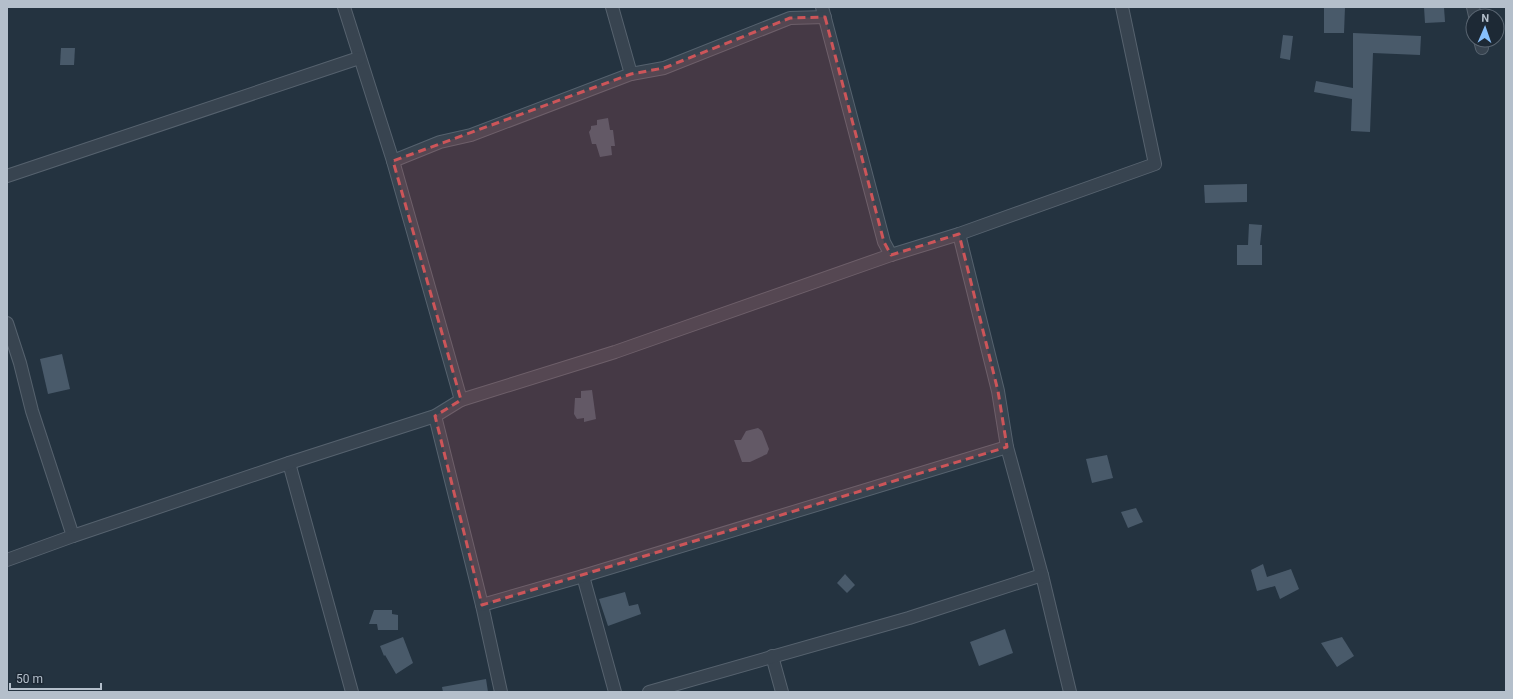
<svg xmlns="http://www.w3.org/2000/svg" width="1513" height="699" font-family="Roboto,sans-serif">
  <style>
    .building { fill: #495a6a }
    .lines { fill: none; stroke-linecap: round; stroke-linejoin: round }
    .minor-casing { stroke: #56626e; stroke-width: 14 }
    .minor { stroke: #384450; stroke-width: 12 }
    .marked { fill: #cc5559; fill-opacity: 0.2; stroke: #cc5559; stroke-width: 3; stroke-dasharray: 8 5; stroke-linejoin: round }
  </style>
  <rect width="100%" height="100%" fill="#243340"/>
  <!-- building -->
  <g class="building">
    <polygon points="1324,7 1345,7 1344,33 1324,33"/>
    <polygon points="1424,7 1444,7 1445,22 1425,23"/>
    <polygon points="1353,33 1421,36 1420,55 1373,53 1370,132 1351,131 1352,99 1314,92 1316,81 1353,88"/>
    <polygon points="1283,35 1293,36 1290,60 1280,58"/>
    <polygon points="61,48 75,48 74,65 60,65"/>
    <polygon points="608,118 610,130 613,130 615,146 611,146 612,155 600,157 596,144 592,144 589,132 591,129 591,126 597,125 597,120"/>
    <polygon points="1247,184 1247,202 1205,203 1204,185"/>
    <polygon points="1249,224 1262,225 1260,245 1262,245 1262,265 1237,265 1237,245 1248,245"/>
    <polygon points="62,354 70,389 48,394 40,359"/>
    <polygon points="592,390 596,419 584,422 584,418 577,419 574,414 575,398 581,398 581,391"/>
    <polygon points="758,428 762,431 769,449 767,454 750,462 742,462 734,440 741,440 746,431"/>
    <polygon points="1107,455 1113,478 1092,483 1086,459"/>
    <polygon points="1136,508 1143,522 1128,528 1121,512"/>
    <polygon points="1263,564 1267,577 1291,569 1299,589 1280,599 1275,586 1257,591 1251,570"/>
    <polygon points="845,574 855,585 847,593 837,583"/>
    <polygon points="625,592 629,606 638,604 641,614 608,626 599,599"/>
    <polygon points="374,610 392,610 392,614 398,615 398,630 378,630 377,624 369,624"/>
    <polygon points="1005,629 1013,653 979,666 970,642"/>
    <polygon points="403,637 413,663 396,674 385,655 384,656 380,646"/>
    <polygon points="1342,637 1354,656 1337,667 1321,643"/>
    <polygon points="486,679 488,692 443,692 442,687"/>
  </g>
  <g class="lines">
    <!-- minor casing -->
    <g class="minor-casing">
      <g id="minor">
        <polyline points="344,7 393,161 461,400"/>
        <polyline points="612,7 631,74"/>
        <polyline points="822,7 884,242 891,255"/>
        <polyline points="1473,7 1475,16"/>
        <polyline points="1480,40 1482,48"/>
        <polyline points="393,161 440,142 471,135 631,74 664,68 790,18 825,17"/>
        <polyline points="7,176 359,58"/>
        <polyline points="959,234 998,391 1007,447 1042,575 1070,692"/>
        <polyline points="7,323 20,363 32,411 73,536"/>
        <polyline points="435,416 482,605 501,692"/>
        <polyline points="289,463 352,692"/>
        <polyline points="7,560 73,536 289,463 435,416 461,400 615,352 891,255 959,234 1155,164 1122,7"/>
        <polyline points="583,576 615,692"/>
        <polyline points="482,605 583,576 1007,447"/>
        <polyline points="772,656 782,692"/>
        <polyline points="649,692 909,618 1042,575"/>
      </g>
    </g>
    <!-- minor -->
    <use href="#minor" class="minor"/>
  </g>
  <!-- marked area -->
  <path class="marked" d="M825 17 884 242 891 255 959 234 998 391 1007 447 482 605 435 416 461 400 393 161 631 74 664 68 790 18Z"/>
  <!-- border -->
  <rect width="1513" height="699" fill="none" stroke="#b4bfcb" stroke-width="16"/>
  <!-- north arrow -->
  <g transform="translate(1485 28) rotate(2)"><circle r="19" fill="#1d2935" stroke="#596571"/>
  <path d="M0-3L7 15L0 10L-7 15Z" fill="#87c0fc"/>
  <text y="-6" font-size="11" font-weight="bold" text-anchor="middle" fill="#b4bfcb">N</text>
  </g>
  <!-- scale -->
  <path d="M10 683v6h91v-6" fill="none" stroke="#b4bfcb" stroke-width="2"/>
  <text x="16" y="683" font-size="12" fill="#b4bfcb" stroke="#1d2935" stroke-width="3" paint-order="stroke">50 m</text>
</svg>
